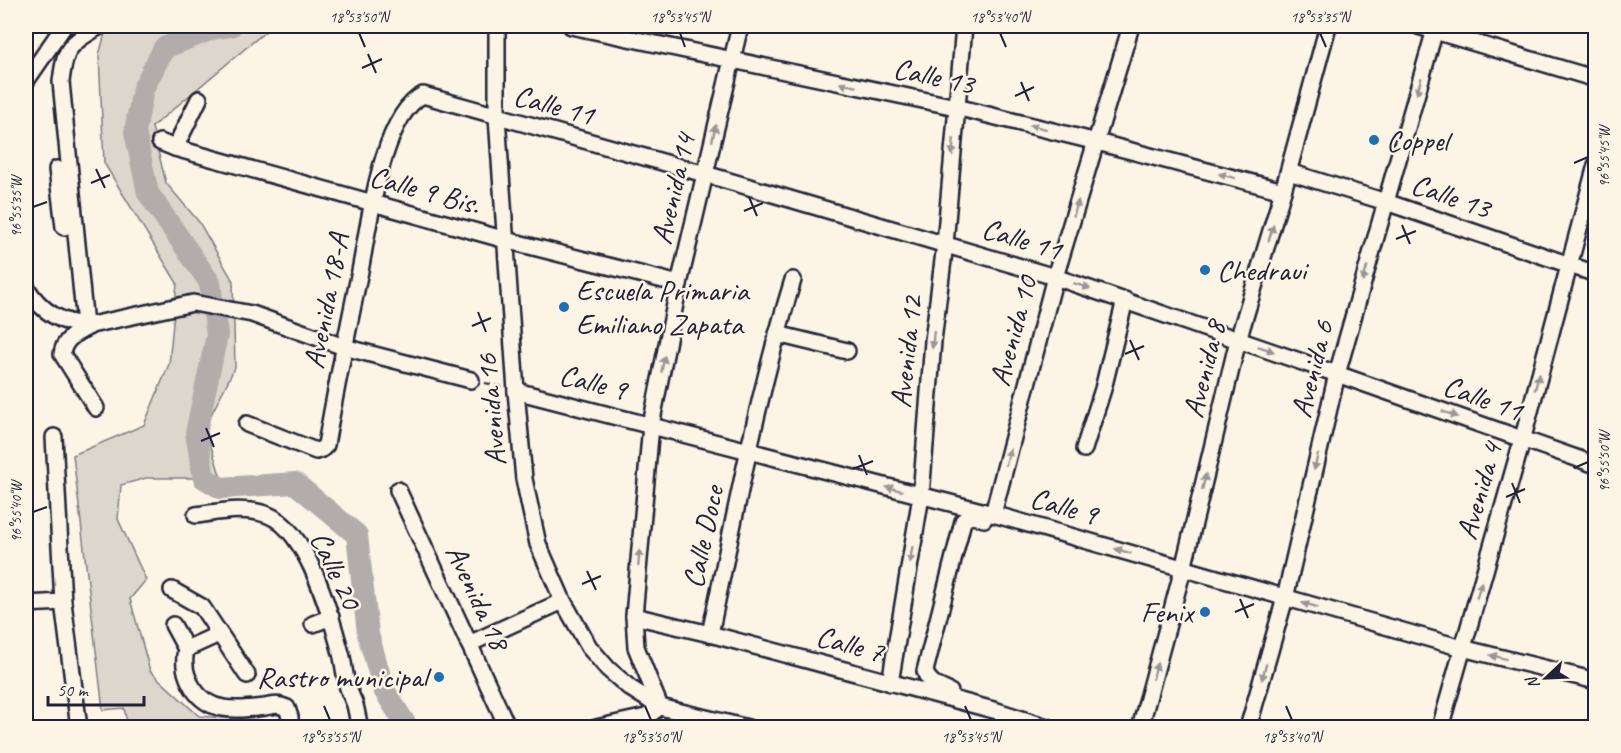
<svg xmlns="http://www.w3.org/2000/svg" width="1621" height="753" font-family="Caveat,sans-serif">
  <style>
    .green { fill: #dcd6cc; stroke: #7f7c84; stroke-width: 1.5 }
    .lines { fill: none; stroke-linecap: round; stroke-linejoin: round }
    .river { stroke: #b2adab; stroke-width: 22 }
    .minor-casing { stroke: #22223b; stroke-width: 20 }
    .path { stroke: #22223b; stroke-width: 2; stroke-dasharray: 6 4.5; stroke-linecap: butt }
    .minor { stroke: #fcf5e5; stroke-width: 15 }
    .oneway { fill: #9a9698 }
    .ticks { fill: none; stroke: #22223b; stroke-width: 2 }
    .poi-dot { fill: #1f6fb2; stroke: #fcf5e5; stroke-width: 2 }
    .labels { text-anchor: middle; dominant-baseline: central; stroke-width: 5; stroke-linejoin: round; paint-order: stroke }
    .street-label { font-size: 30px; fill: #22223b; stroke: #fcf5e5 }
    .poi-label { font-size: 30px; fill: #22223b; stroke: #fcf5e5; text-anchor: start }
    .neatline { fill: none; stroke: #22223b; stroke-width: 2 }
    .ticks-label { font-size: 15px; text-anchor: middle; fill: #22223b }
  </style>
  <rect width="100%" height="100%" fill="#fcf5e5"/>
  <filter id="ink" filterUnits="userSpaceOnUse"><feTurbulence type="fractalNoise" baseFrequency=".0167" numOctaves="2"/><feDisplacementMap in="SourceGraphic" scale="12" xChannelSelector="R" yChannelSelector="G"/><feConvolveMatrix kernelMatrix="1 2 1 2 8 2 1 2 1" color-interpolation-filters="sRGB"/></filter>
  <g filter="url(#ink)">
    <!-- green -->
    <polygon class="green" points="107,26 272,26 152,127 166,183 199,222 233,281 235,367 205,427 221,478 146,478 121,485 118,519 146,580 130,599 150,671 199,716 253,720 243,727 128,727 124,708 103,710 73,455 144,425 169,364 177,283 104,163 99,55"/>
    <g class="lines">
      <!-- river -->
      <polyline class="river" points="231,26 212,29 164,48 143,89 135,132 148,193 210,283 217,335 196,433 204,478 221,488 295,483 357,535 368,634 384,690 408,728"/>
      <!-- minor casing -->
      <g class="minor-casing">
        <g id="minor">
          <polyline points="497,26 497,117 516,391 524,479 538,544 563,601 589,647 608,669 630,688 660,707 748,728"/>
          <polyline points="571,26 956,107 1097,142 1283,191"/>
          <polyline points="1418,26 1596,79"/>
          <polyline points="26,81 64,26"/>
          <polyline points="160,142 175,148 506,240 679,284"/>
          <polyline points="175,148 199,99"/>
          <polyline points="57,169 64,227"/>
          <polyline points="1289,172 1386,202 1596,274"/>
          <path d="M26 287C41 312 62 325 91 325L193 303 252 314 344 347 471 380"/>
          <path d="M85 325 61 82C65 46 70 44 100 26"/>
          <path d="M90 326C77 333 64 338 62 354L96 408"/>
          <polyline points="777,334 847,351"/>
          <polyline points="516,391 993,514 1462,648 1596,681"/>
          <path d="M247 424 316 451 322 449 326 445C336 387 348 329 360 271 369 227 381 116 423 95L705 174 1055 277 1337 374 1596 465"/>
          <polyline points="54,437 63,602 79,728"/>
          <polyline points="1084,449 1103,389 1125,300"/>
          <polyline points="398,490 508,728"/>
          <polyline points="993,514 1055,277 1131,26"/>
          <path d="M196 515C219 512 245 506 268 515 308 530 332 619 342 657 344 667 345 678 348 688 350 694 353 699 355 705 357 713 358 720 360 728"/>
          <polyline points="172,590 202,607 247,675"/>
          <polyline points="26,604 63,602"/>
          <polyline points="634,616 710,634 997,711 1050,728"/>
          <polyline points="313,624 331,617"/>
          <polyline points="173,625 186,649"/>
          <path d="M710 634C735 516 757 396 793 280"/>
          <polyline points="469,644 563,601"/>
          <path d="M186 649C183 664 185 675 193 688 209 714 238 710 265 707 274 705 279 704 287 708L290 717V728"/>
          <polyline points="186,649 219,634"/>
          <polyline points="890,683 921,496 933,341 945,244 964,26"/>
          <path d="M950 692C940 688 928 683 925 671L963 521 971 515 984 519"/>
          <polyline points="660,707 636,647 634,616 651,425 679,284 740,26"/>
          <polyline points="596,728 646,717 660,707"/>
          <polyline points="1140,728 1183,569 1238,340 1283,191 1328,26"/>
          <polyline points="1248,728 1285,598 1337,374 1436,26"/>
          <polyline points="1440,728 1522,441 1596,165"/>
        </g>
      </g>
      <!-- path -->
      <polyline class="path" points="485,383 503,387"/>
      <!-- minor -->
      <use href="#minor" class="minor"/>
    </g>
    <!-- one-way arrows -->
    <defs><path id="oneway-solid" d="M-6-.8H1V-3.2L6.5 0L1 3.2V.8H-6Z" transform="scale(1.5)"/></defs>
    <g class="oneway">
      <use href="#oneway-solid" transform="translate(848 85) rotate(-168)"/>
      <use href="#oneway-solid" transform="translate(1419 86) rotate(106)"/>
      <use href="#oneway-solid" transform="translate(1038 127) rotate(-166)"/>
      <use href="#oneway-solid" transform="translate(714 133) rotate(-77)"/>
      <use href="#oneway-solid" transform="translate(953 147) rotate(95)"/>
      <use href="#oneway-solid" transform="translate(1227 176) rotate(-165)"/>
      <use href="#oneway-solid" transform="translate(1076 208) rotate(-73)"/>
      <use href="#oneway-solid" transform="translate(1271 233) rotate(-73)"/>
      <use href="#oneway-solid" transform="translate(1365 274) rotate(106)"/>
      <use href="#oneway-solid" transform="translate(1082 286) rotate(18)"/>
      <use href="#oneway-solid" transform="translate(933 340) rotate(96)"/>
      <use href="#oneway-solid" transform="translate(1266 349) rotate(19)"/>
      <use href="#oneway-solid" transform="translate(663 364) rotate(-79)"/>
      <use href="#oneway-solid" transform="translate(1537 382) rotate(-75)"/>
      <use href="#oneway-solid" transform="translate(1450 414) rotate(20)"/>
      <use href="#oneway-solid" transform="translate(1008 457) rotate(-75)"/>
      <use href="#oneway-solid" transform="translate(1316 462) rotate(103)"/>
      <use href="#oneway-solid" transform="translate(1204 482) rotate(-77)"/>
      <use href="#oneway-solid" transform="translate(894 489) rotate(-166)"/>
      <use href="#oneway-solid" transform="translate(1123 551) rotate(-164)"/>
      <use href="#oneway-solid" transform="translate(911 555) rotate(100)"/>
      <use href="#oneway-solid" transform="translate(639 558) rotate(-85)"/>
      <use href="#oneway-solid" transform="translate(1479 590) rotate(-74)"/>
      <use href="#oneway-solid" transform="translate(1310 605) rotate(-164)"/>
      <use href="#oneway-solid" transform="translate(1498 657) rotate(-166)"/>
      <use href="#oneway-solid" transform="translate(1155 671) rotate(-75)"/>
      <use href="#oneway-solid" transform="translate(1264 672) rotate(106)"/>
    </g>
  </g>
  <!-- ticks -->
  <path class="ticks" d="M359 33 365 47M680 33 685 47M1000 33 1006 47M1320 33 1326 47M368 54 376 73M362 68 382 59M1021 82 1029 101M1015 96 1034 87M1574 163 1588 157M96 169 105 188M91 183 110 175M749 197 757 216M33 207 47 202M744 211 763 203M1402 225 1410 244M1396 239 1416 231M478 312 486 332M472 326 491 318M1130 340 1139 360M1125 354 1144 346M206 428 214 447M201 441 220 433M859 455 867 475M1574 468 1588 462M853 469 873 461M1512 483 1520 503M1506 497 1525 489M33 512 47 507M587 571 596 590M582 584 601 576M1240 599 1248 618M1235 612 1254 604M324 706 330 720M645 706 651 720M965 706 971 720M1286 706 1292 720"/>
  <!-- markers -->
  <g class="poi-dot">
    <circle cx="1374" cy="140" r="6"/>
    <circle cx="1205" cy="270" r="6"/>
    <circle cx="564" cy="307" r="6"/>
    <circle cx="1205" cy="612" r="6"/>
    <circle cx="439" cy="677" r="6"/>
  </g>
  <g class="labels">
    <!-- street labels -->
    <g class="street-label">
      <text transform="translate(934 76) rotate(12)">Calle 13</text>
      <text transform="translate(554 105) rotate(15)">Calle 11</text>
      <text transform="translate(673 189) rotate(-77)">Avenida 14</text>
      <text transform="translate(425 190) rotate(15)">Calle 9 Bis.</text>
      <text transform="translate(1451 196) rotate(19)">Calle 13</text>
      <text transform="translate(1022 239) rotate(17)">Calle 11</text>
      <text transform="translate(326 301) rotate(-79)">Avenida 18-A</text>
      <text transform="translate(1013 331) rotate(-75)">Avenida 10</text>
      <text transform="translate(906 352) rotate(-84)">Avenida 12</text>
      <text transform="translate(1204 369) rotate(-76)">Avenida 8</text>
      <text transform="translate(1312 369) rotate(-76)">Avenida 6</text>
      <text transform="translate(593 382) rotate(14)">Calle 9</text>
      <text transform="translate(1483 398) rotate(20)">Calle 11</text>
      <text transform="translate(491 410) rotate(-95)">Avenida 16</text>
      <text transform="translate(1479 491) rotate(-74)">Avenida 4</text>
      <text transform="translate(1064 506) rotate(16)">Calle 9</text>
      <text transform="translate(703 537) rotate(-78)">Calle Doce</text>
      <text transform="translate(336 570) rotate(65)">Calle 20</text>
      <text transform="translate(478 597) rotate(65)">Avenida 18</text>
      <text transform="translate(850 644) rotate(15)">Calle 7</text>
    </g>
    <!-- poi labels -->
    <g class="poi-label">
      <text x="1386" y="140">Coppel</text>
      <text x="1217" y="270">Chedraui</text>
      <text x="576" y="290">Escuela Primaria<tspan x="576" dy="34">Emiliano Zapata</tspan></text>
      <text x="1193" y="612" text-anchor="end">Fenix</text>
      <text x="427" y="677" text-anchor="end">Rastro municipal</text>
    </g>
  </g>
  <!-- margin -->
  <rect width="1621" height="753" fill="none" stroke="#fcf5e5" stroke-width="66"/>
  <!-- north arrow -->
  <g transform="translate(1546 678) rotate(247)" stroke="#fcf5e5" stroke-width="4.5" paint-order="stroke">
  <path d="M0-4.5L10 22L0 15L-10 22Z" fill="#22223b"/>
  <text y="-9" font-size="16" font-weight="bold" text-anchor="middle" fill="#22223b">N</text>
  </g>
  <!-- scale -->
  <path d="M48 696v9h96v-9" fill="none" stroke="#22223b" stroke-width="3"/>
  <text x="57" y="696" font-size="18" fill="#22223b" stroke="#fcf5e5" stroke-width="4.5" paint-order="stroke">50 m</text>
  <rect x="33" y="33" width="1555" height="687" class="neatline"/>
  <g class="ticks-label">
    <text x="359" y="22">18°53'50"N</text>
    <text x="680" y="22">18°53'45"N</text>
    <text x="1000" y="22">18°53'40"N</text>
    <text x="1320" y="22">18°53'35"N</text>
    <text transform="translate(1604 157) rotate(-90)" y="5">96°55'45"W</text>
    <text transform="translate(16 207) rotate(-90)" y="5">96°55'35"W</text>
    <text transform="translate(1604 462) rotate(-90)" y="5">96°55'50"W</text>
    <text transform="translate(16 512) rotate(-90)" y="5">96°55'40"W</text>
    <text x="330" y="742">18°53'55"N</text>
    <text x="651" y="742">18°53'50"N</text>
    <text x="971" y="742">18°53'45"N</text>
    <text x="1292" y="742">18°53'40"N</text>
  </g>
</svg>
